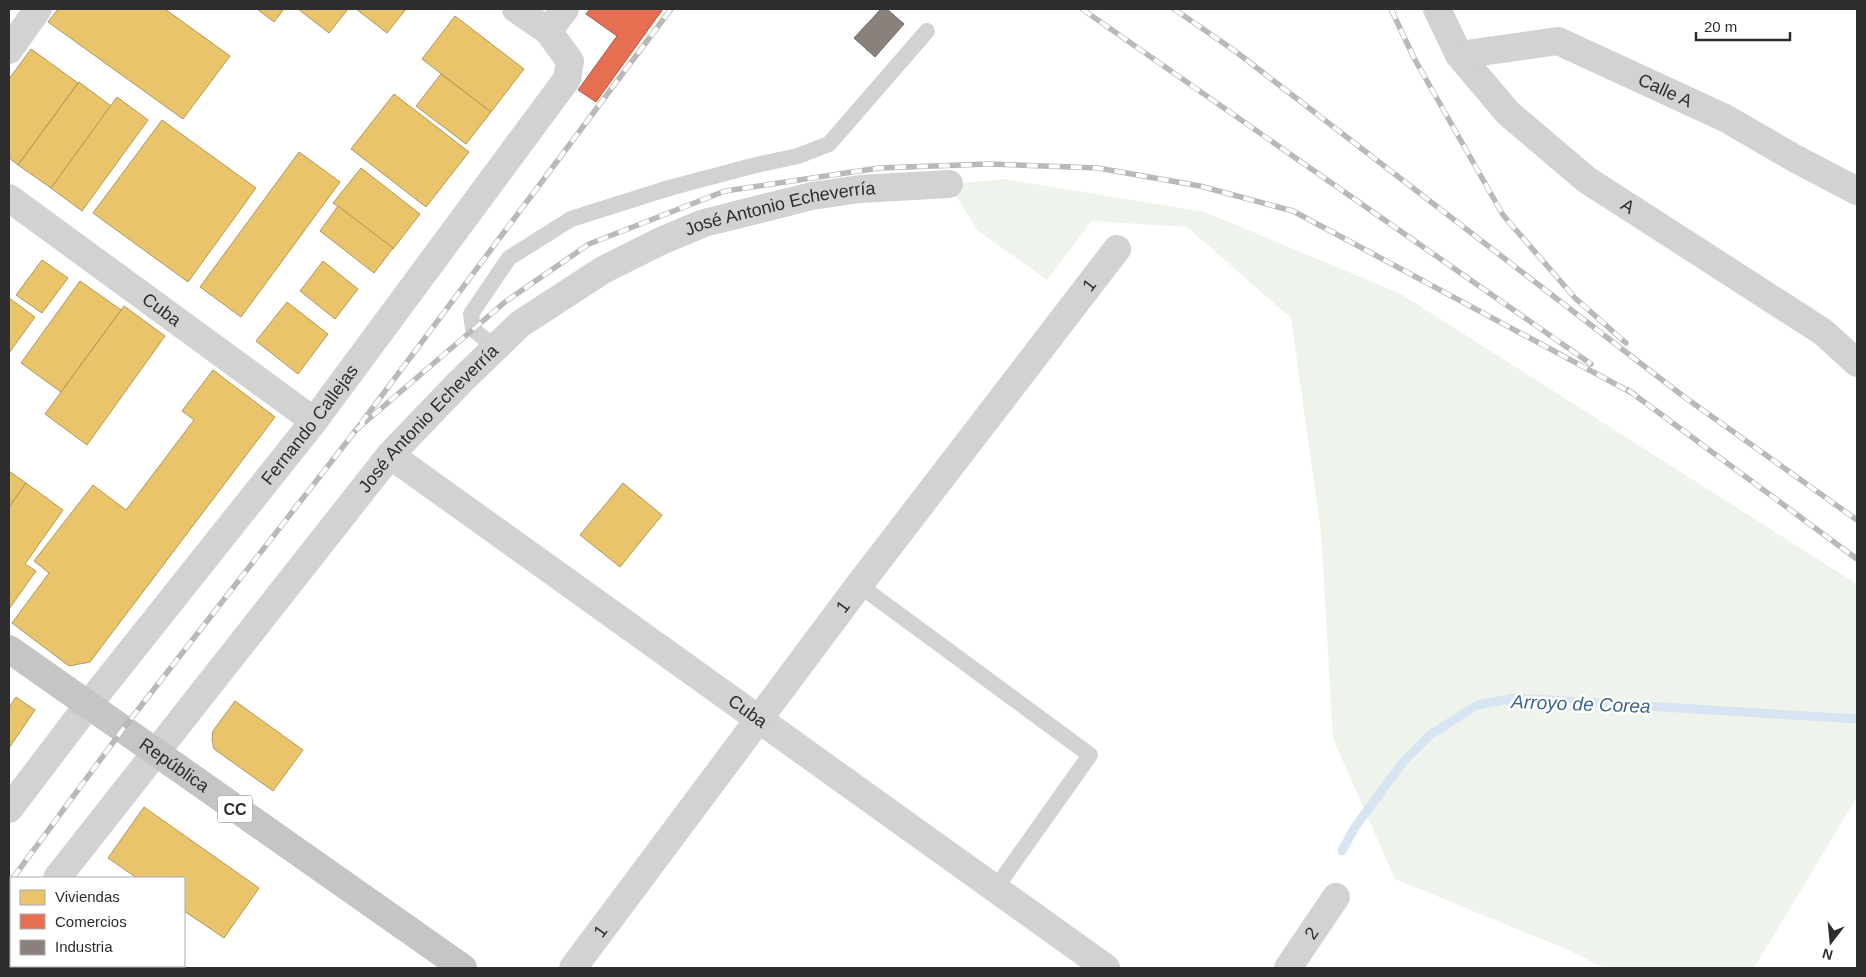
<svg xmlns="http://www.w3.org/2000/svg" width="1866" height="977" font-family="Helvetica,sans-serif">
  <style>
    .green { fill: #eef4eb }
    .homes { fill: #e9c46a; stroke: #b19758 }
    .shops { fill: #e76f51; stroke: #af5b46 }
    .industry { fill: #8a817c; stroke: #6e6864 }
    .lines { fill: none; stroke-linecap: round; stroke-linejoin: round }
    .stream { stroke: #d7e4f1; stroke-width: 9 }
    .service { stroke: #d2d2d2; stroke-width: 16 }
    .minor { stroke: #d2d2d2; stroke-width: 28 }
    .tertiary { stroke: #d2d2d2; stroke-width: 28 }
    .primary { stroke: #c5c5c5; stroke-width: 28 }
    .rail-casing { stroke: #b9b9b9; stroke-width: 5.5 }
    .rail { stroke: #fff; stroke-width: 4; stroke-dasharray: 11; stroke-linecap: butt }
    .labels { text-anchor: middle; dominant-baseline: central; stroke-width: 5; stroke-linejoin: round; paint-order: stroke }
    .shield { fill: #fff; stroke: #6c6c6c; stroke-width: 1 }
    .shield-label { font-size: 16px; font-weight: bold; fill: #2d2d2d }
    .street-label { font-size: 18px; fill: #2d2d2d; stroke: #fff }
    .water-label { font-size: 19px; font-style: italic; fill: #3a6590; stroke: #fff }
  </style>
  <rect width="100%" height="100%" fill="#fff"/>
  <!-- green -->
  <polygon class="green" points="1004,179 1205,212 1401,294 1857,584 1857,797 1754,968 1605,968 1568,950 1395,879 1333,739 1321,533 1291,318 1187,227 1092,221 1047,280 977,230 949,184"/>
  <!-- homes -->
  <g class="homes">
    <polygon points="58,9 165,9 230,56 183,119 48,22"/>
    <polygon points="257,9 284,9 274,22"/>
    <polygon points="298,9 348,9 329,33"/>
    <polygon points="356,9 406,9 387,33"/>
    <polygon points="455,16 524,69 491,112 422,59"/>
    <polygon points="31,49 78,83 18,165 9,158 9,79"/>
    <polygon points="441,74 491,112 466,144 416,106"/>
    <polygon points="79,82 111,106 51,188 18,165"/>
    <polygon points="394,94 469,152 426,207 351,149"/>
    <polygon points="117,97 148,120 82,211 51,188"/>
    <polygon points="162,120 256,188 188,282 93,213"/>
    <polygon points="299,152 340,182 241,317 200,287"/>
    <polygon points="361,168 420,214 393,249 333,203"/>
    <polygon points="338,206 393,248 374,273 320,231"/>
    <polygon points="42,260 68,278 42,313 16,295"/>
    <polygon points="323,261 358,289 335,319 300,291"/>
    <polygon points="80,281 121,310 61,392 21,363"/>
    <polygon points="9,298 35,317 9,353"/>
    <polygon points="287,302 328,334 298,374 256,341"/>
    <polygon points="124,306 165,336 87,445 45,414"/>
    <polygon points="213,370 275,417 90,662 69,666 12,623 49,573 34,561 93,485 126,510 194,420 182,411"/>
    <polygon points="9,471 26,483 9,507"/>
    <polygon points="26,483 63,510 25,564 36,571 9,609 9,507"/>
    <polygon points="623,483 662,515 620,567 580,535"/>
    <polygon points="16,697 35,710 9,748 9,707"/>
    <polygon points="235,701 303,750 273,791 214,749 212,740 213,731"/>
    <polygon points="144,807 259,888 224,938 184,911 184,878 137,878 108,858"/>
  </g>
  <!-- shops -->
  <polygon class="shops" points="590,9 663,9 596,102 578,90 617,36 586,14"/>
  <!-- industry -->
  <polygon class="industry" points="881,9 887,9 904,24 875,57 854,38"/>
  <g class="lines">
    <!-- stream -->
    <polyline class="stream" points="1342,851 1355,827 1403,762 1430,735 1477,705 1516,698 1857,719"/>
    <!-- service -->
    <g class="service">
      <polyline points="495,348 473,329 471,314 509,258 571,219 669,188 756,165 798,156 829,144 927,31"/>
      <polyline points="859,585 1090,755 995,889"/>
    </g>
    <!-- minor -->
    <g class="minor">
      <path id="s1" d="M1437 9 1459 55 1508 113 1587 180 1823 332 1857 363"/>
      <polyline points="548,31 565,9"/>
      <path id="s2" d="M1459 55 1558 41 1725 118 1796 159 1857 191"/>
      <path id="s3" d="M9 198 314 421"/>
      <path id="s4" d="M390 455 1106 968"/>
      <path id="s5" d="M57 878 390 455 460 382 520 324 603 270 661 241 704 223 812 196 860 189 949 184"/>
      <polyline points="9,940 11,937"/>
      <path id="s6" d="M573 968 859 585 1117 249"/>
      <path id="s7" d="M1288 968 1336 897"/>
    </g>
    <!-- tertiary -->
    <g class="tertiary">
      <polyline points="9,50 38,9"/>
      <path id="s8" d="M9 809 88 705 314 421 567 79 570 61 548 31 516 9"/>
    </g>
    <!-- primary -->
    <path class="primary" id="s9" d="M9 649 463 968"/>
    <!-- rail casing -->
    <g class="rail-casing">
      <g id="rail">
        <polyline points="1082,9 1591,364"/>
        <polyline points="1174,9 1235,51 1683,396 1857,520"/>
        <polyline points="1391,9 1414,58 1503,215 1575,298 1626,343"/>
        <polyline points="1628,390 1857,559"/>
        <polyline points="356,430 505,302 589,244 725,191 879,168 989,164 1098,168 1200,186 1293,211 1634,394"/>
        <polyline points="13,878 123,729 356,430 671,9"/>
      </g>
    </g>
    <!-- rail -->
    <use href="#rail" class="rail"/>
  </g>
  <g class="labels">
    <!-- shield labels -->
    <rect class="shield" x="217.5" y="795.5" width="35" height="27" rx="4"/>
    <g class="shield-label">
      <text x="235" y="809">CC</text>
    </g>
    <!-- street labels -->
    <g class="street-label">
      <text stroke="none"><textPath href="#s2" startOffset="218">Calle A</textPath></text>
      <text stroke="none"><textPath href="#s1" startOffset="279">A</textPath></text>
      <text stroke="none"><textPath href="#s5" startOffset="1011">José Antonio Echeverría</textPath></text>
      <text stroke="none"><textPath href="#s6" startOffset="856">1</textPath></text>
      <text stroke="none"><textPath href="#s3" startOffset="189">Cuba</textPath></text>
      <text stroke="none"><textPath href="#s5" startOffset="591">José Antonio Echeverría</textPath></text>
      <text stroke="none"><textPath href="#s8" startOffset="488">Fernando Callejas</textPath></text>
      <text stroke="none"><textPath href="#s6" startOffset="451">1</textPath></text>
      <text stroke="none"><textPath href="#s4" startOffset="440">Cuba</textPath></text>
      <text stroke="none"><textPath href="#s9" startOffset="202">República</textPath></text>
      <text stroke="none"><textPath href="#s6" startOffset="46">1</textPath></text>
      <text stroke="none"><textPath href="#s7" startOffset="42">2</textPath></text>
    </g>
    <!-- water labels -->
    <g class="water-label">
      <text transform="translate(1581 704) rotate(2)">Arroyo de Corea</text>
    </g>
  </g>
  <!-- border -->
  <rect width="1866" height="977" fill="none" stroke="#2d2d2d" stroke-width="20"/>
  <!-- legend -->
  <rect x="10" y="877" width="175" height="90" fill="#ffffff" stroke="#ababab"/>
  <rect x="20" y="890" width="25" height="15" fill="#e9c46a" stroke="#ababab"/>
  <text x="55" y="902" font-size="15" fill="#2d2d2d">Viviendas</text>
  <rect x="20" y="914" width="25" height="15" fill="#e76f51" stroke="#ababab"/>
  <text x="55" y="927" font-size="15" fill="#2d2d2d">Comercios</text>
  <rect x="20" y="940" width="25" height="15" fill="#8a817c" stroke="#ababab"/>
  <text x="55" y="952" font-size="15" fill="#2d2d2d">Industria</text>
  <!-- north arrow -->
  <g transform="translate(1831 942) rotate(196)" stroke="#ffffff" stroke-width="4" paint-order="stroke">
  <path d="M0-4L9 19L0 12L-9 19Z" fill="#2d2d2d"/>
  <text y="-8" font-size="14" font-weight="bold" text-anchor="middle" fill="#2d2d2d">N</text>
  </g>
  <!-- scale -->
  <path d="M1696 32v8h94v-8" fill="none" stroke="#2d2d2d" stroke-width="2.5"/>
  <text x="1704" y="32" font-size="15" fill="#2d2d2d" stroke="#ffffff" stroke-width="4" paint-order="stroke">20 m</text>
</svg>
